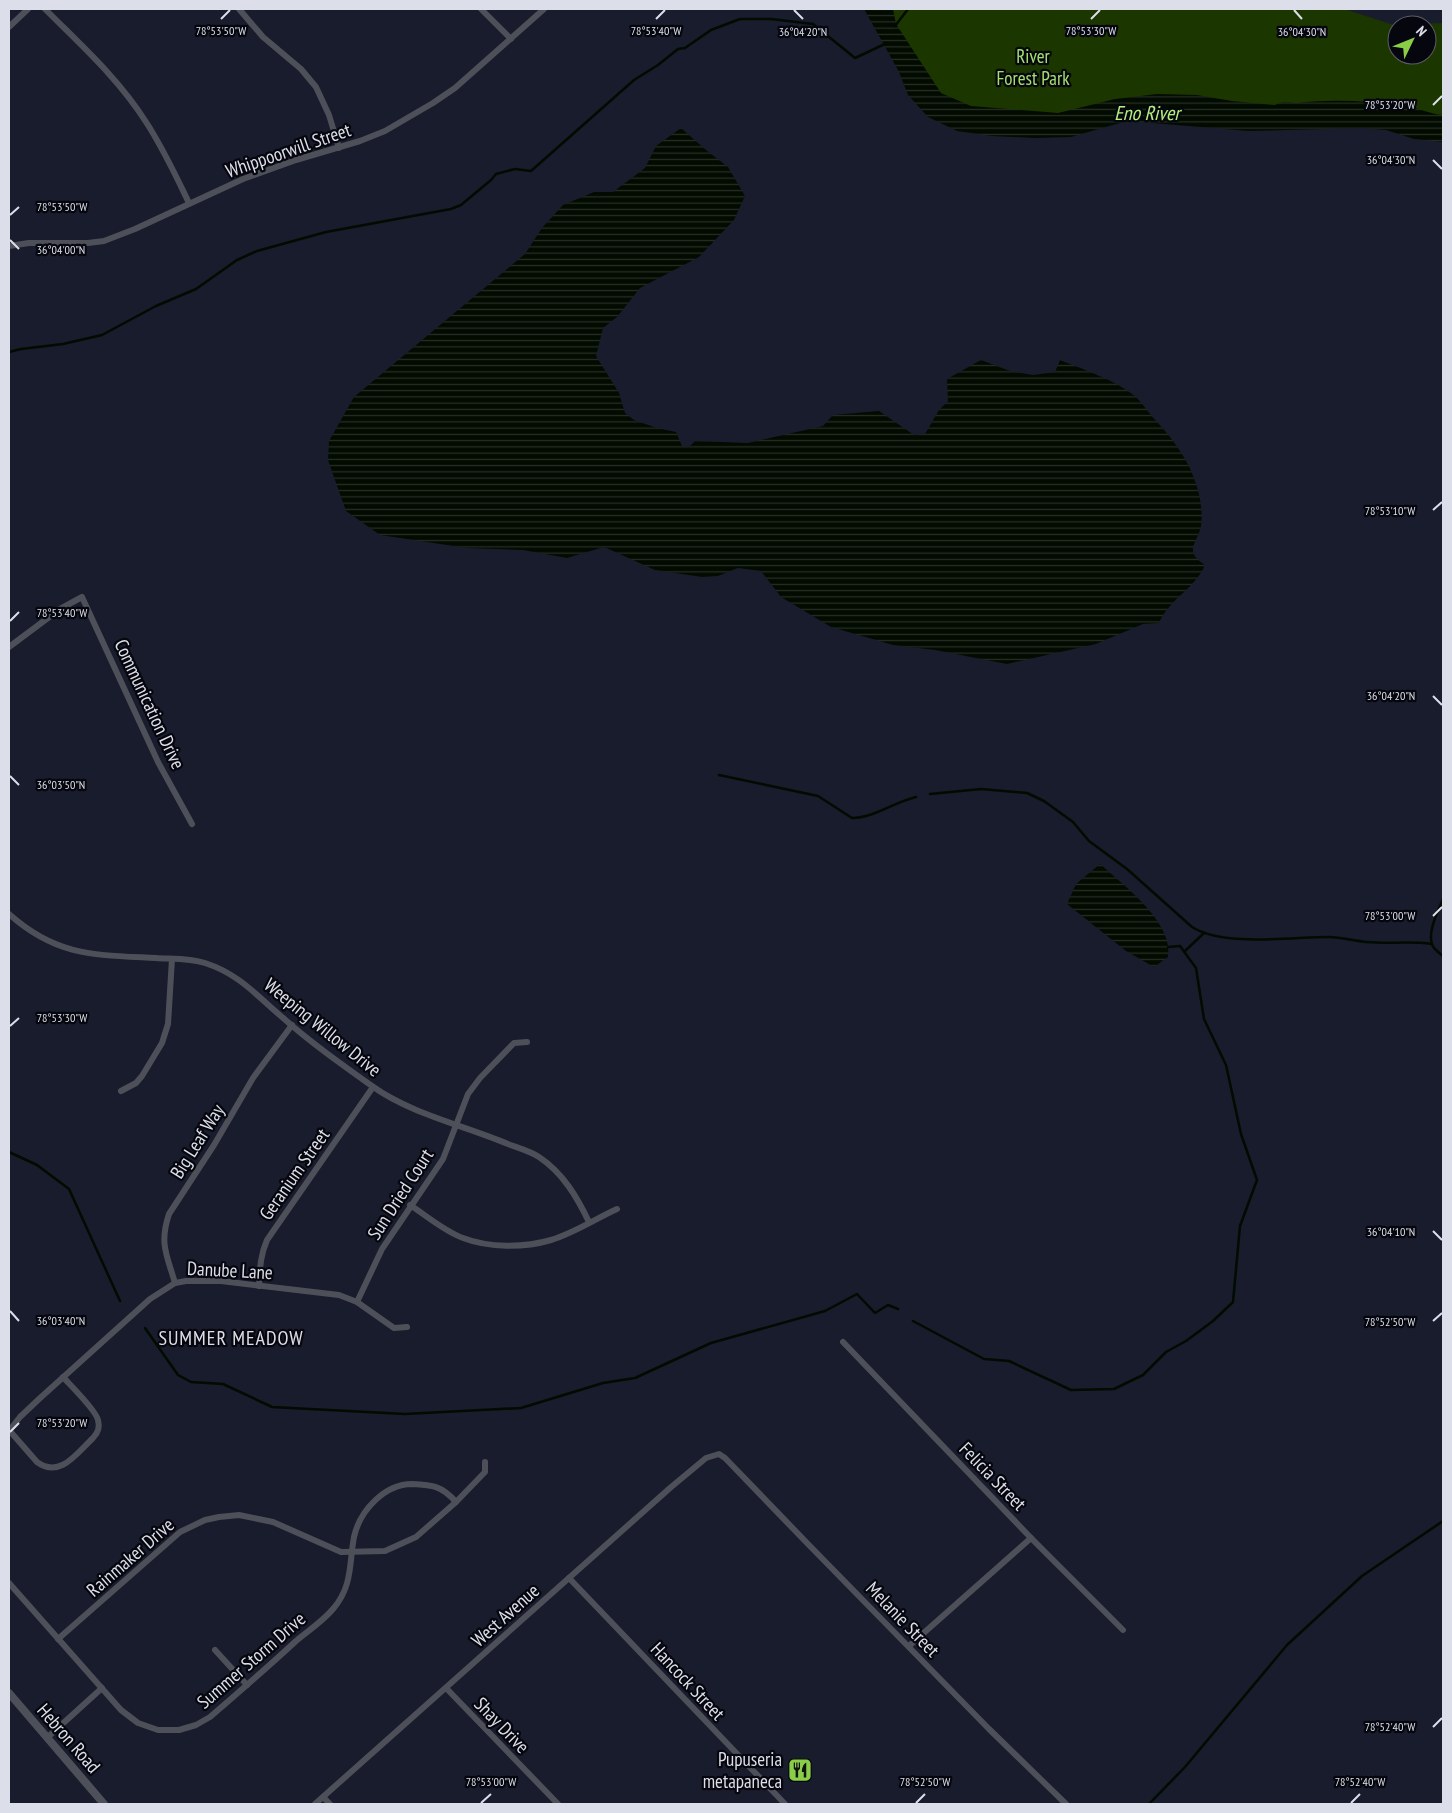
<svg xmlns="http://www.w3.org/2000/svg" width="1452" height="1813" font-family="'PT Sans Narrow',sans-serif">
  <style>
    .green { fill: #1c3600; fill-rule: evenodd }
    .water { fill: url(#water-rules) }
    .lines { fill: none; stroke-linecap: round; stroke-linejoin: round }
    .stream { stroke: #020b00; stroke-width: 2.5 }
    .minor { stroke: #4e5059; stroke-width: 6 }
    .tertiary { stroke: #4e5059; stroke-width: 8 }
    .ticks { fill: none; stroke: #dcdfea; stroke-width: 2 }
    .labels { text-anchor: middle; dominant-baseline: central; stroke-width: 4.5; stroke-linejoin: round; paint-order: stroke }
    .park-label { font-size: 19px; fill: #a3e06e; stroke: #06070e }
    .street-label { font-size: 19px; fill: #dcdfea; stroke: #06070e }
    .poi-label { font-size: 19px; fill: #dcdfea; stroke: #06070e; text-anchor: end }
    .water-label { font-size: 20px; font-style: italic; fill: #b3f17e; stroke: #06070e }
    .neighbourhood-label { font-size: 20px; letter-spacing: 1px; fill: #dcdfea; stroke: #06070e }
    .ticks-label { font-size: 12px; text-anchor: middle; fill: #dcdfea; stroke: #06070e; stroke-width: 4.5; stroke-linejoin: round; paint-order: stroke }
  </style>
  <defs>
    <pattern id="water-rules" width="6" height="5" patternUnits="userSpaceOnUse" patternTransform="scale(1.25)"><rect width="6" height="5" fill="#020b00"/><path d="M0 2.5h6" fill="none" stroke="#262e25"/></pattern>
  </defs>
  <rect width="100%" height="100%" fill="#181c2c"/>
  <!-- green -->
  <path class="green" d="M888 9H1344L1394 25 1443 23V123L1171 108 1033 127 945 111 919 82ZM1397 25H1427V55H1397Z"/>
  <!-- water -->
  <g class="water">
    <path d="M864 9H893L896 24 941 93 971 106 1058 113 1115 99 1157 94 1197 95 1232 101 1275 105C1281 101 1290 103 1297 103 1334 99 1369 101 1406 106 1419 108 1430 114 1443 115V142L1414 139 1386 130 1361 128 1249 131 1127 121 1071 137 1035 138 992 136 957 131 928 117 908 95 899 72Z"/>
    <path d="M681 128 706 150 728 167 745 196 734 220 699 257 640 288 617 317 603 328 596 356 619 393 625 413 634 420 657 428 676 432 682 446 689 447 695 441 748 443 823 426 833 415 879 411 914 435 925 434 939 410 948 401 947 379 981 360 1010 371 1033 375 1055 372 1060 360C1084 370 1116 380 1136 397 1144 405 1150 415 1158 423 1172 438 1189 461 1195 481 1200 494 1203 512 1201 526 1197 544 1183 551 1205 565 1194 590 1170 598 1159 623L1143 624 1096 644 1007 664 935 650 893 645 831 627 781 597 761 571 738 568 718 576 702 577 655 570 604 547 567 558 523 550 467 548 380 535 346 511 328 460 329 441 354 397 525 254 542 228 563 205 594 192H613L645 168 656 146Z"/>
    <path d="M1100 864C1123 885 1174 922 1168 957L1154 967 1126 951 1067 904 1076 884Z"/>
  </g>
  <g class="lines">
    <!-- stream -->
    <g class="stream">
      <polyline points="895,26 908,9"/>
      <polyline points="9,352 21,349 63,344 102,335 156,306 196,289 237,260 257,251 326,232 451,209 461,205 491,180 496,174 515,169 531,171 634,80 658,65 678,49 685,48 711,30 740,19 771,19 813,24 855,58 887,43"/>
      <path d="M719 775 818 796 852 818C874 818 894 802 916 797"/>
      <path d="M930 794 981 789 1027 793 1044 801 1073 822 1089 841 1127 869 1192 927C1223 947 1292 937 1329 937 1341 937 1354 941 1367 942 1389 944 1411 941 1432 944"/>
      <path d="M1443 899C1438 911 1425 936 1434 948 1437 951 1440 954 1443 956"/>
      <polyline points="1185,951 1204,933"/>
      <polyline points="9,1152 37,1165 69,1189 120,1301"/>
      <polyline points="913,1321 984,1359 1009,1361 1071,1390 1114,1389 1143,1375 1166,1352 1186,1341 1213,1321 1233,1302 1240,1226 1257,1180 1241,1134 1226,1065 1204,1019 1196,968 1180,946 1168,947"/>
      <polyline points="145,1328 178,1375 191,1382 223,1384 272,1407 405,1414 521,1408 603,1383 635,1378 711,1343 825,1311 857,1294 875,1313 888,1305 898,1309"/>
      <polyline points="1149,1804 1185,1767 1287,1645 1362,1576 1443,1521"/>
    </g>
    <!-- minor -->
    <g class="minor">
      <path d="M45 9C81 45 119 79 146 122 163 148 176 176 189 203"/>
      <polyline points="239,9 263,37 301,69 316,87 329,115 339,148"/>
      <polyline points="481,9 511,39"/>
      <polyline points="9,27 28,9"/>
      <polyline points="9,246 29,243 88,243 104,241 135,229 243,179 296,160 360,141 385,131 433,103 455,88 544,9"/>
      <polyline points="9,647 60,609 82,597 158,762 192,824"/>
      <path d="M9 914C57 957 96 955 156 958 172 959 190 958 205 963 239 974 256 995 282 1017 310 1042 341 1064 372 1086 411 1114 463 1125 508 1144 518 1148 530 1151 539 1157 563 1173 577 1197 589 1222"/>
      <polyline points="121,1091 136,1083 142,1076 162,1043 168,1024 172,959"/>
      <path d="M410 1205C427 1216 444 1231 463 1238 489 1248 524 1248 551 1240 574 1233 595 1219 617 1209"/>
      <path d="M175 1283C167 1255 159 1244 169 1214L214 1145 253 1078 292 1025"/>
      <path d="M259 1286C260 1269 260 1256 267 1240L373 1087"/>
      <polyline points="357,1302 382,1249 443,1159 468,1094 480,1078 514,1043 527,1042"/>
      <polyline points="843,1342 1031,1538 1123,1630"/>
      <path d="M9 1430 37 1462C60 1479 77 1453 93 1438 98 1433 100 1427 98 1420 96 1410 71 1386 63 1377"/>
      <polyline points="9,1431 20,1417 39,1399 150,1299 175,1283 186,1281 221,1281 339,1295 357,1302 394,1328 407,1327"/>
      <polyline points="569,1578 785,1804"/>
      <path d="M9 1583 121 1710 138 1723 158 1730H179L196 1725 210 1717C239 1692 268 1667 296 1641 308 1631 323 1621 333 1609 353 1586 349 1563 354 1537 360 1510 385 1484 412 1484 433 1485 442 1486 456 1502"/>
      <polyline points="58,1639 180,1532 205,1520 219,1517 239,1515 273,1522 341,1552 385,1551 416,1537 456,1502 485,1472 485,1462"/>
      <polyline points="909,1646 1031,1538"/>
      <polyline points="215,1650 247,1685"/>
      <polyline points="446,1688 558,1804"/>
      <polyline points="48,1737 102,1688"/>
      <polyline points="323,1797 330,1804"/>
      <polyline points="315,1804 670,1488 706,1458 719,1454 725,1458 807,1543 989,1729 1066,1804"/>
    </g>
    <!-- tertiary -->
    <polyline class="tertiary" points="9,1693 104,1804"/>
  </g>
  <!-- ticks -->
  <path class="ticks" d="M794 10 803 19M1294 10 1302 19M221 19 230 10M656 19 665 10M1091 19 1100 10M1433 105 1442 96M1433 160 1442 169M10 215 19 207M10 240 19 249M1433 510 1442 502M10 621 19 612M1433 696 1442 705M10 776 19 785M1433 916 1442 907M10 1026 19 1018M1433 1231 1442 1240M10 1311 19 1321M1433 1321 1442 1313M10 1432 19 1423M1433 1727 1442 1718M481 1803 491 1794M916 1803 925 1794M1351 1803 1360 1794"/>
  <!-- icons -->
  <defs>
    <g id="restaurant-square" transform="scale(1.25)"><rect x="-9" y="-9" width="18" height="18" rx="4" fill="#8ace47" stroke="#06070e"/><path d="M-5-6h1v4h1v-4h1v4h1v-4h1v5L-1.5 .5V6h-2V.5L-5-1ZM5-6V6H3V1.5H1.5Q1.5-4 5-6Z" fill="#111"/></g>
  </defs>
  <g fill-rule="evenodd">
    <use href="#restaurant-square" x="800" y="1770"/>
  </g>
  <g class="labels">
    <!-- park labels -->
    <g class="park-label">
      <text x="1033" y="56">River<tspan x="1033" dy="22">Forest Park</tspan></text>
    </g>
    <!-- street labels -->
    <g class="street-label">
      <text transform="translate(288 150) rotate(-19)">Whippoorwill Street</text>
      <text transform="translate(150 704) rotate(65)">Communication Drive</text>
      <text transform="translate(323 1027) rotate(39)">Weeping Willow Drive</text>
      <text transform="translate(197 1141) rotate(-58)">Big Leaf Way</text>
      <text transform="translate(294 1174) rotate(-55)">Geranium Street</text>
      <text transform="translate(400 1194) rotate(-57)">Sun Dried Court</text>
      <text transform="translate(230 1270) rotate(3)">Danube Lane</text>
      <text transform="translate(993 1476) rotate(46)">Felicia Street</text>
      <text transform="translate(130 1557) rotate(-41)">Rainmaker Drive</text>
      <text transform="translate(505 1615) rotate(-42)">West Avenue</text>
      <text transform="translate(903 1619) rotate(46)">Melanie Street</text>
      <text transform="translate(251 1660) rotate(-41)">Summer Storm Drive</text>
      <text transform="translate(688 1681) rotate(47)">Hancock Street</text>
      <text transform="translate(502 1725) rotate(46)">Shay Drive</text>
      <text transform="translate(69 1738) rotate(49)">Hebron Road</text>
    </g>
    <!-- poi labels -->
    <g class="poi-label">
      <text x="782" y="1759">Pupuseria<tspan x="782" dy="22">metapaneca</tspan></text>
    </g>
    <!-- water labels -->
    <g class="water-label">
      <text x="1147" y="113">Eno River</text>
    </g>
    <!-- neighbourhood labels -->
    <g class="neighbourhood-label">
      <text x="231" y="1338">SUMMER MEADOW</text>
    </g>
  </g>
  <g class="ticks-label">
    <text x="221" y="35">78°53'50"W</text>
    <text x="656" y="35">78°53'40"W</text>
    <text x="1091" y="35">78°53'30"W</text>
    <text x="803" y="36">36°04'20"N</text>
    <text x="1302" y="36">36°04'30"N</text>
    <text x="1390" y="109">78°53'20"W</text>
    <text x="1391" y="164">36°04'30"N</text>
    <text x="62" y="211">78°53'50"W</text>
    <text x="61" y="254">36°04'00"N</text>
    <text x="1390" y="515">78°53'10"W</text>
    <text x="62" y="617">78°53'40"W</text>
    <text x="1391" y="700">36°04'20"N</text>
    <text x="61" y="789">36°03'50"N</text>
    <text x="1390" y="920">78°53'00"W</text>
    <text x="62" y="1022">78°53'30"W</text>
    <text x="1391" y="1236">36°04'10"N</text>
    <text x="61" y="1325">36°03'40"N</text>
    <text x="1390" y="1326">78°52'50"W</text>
    <text x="62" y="1427">78°53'20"W</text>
    <text x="1390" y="1731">78°52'40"W</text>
    <text x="491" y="1786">78°53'00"W</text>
    <text x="925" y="1786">78°52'50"W</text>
    <text x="1360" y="1786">78°52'40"W</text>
  </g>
  <!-- border -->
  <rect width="1452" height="1813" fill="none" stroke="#dcdfea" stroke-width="20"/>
  <!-- north arrow -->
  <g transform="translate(1412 40) rotate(47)"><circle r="24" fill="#06070e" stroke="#5c5d66"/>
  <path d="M0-4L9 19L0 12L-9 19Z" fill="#8ace47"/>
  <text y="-8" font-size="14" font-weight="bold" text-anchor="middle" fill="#dcdfea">N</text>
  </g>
</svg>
